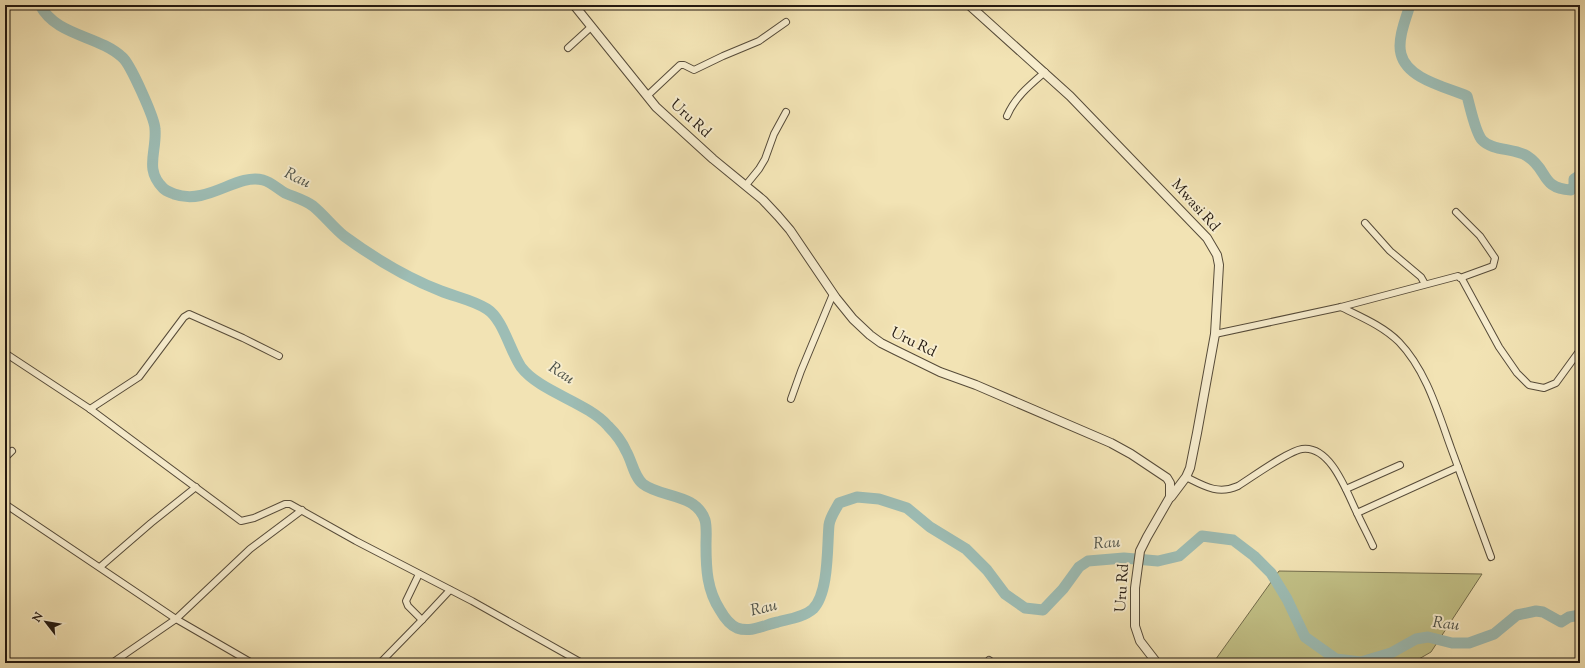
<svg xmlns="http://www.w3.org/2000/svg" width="1585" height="668" font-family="'Sorts Mill Goudy',serif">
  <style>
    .green { fill: #c2c187; stroke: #726c4c }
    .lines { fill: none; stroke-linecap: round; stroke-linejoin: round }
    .river { stroke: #9dbdb5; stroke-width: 11 }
    .minor-casing { stroke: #564b39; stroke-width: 8 }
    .tertiary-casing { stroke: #564b39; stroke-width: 10 }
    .minor { stroke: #f7edce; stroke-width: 6 }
    .tertiary { stroke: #f7edce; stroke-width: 8 }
    .labels { text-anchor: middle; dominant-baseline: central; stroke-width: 4; stroke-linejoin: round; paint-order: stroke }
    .street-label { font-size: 15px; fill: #221810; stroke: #f7edce }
    .water-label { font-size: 16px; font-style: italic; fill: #4d524a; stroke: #f7edce }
  </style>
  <rect width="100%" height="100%" fill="#f2e3b4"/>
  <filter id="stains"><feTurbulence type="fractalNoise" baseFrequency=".005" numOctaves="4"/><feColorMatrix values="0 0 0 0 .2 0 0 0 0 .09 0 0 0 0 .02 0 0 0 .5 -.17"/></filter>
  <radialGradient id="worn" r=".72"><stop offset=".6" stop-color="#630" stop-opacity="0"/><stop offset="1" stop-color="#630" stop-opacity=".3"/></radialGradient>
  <!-- green -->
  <polygon class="green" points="1279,571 1482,574 1431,652 1412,663 1213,663"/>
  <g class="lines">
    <!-- river -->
    <g class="river">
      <path d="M40 5C56 36 98 35 122 57 130 63 155 119 155 129 157 152 144 169 163 188 166 191 169 192 174 194 208 206 236 173 263 180 271 182 278 189 285 193 294 197 305 200 313 206 324 215 333 227 344 236 374 258 407 278 441 291 456 297 473 300 487 309 503 319 510 351 521 367 540 392 587 402 608 426 615 433 622 442 626 451 632 461 634 477 643 484 661 498 696 493 705 520 707 527 706 537 706 545 706 569 707 590 720 610 724 617 730 625 737 628 751 633 764 625 778 622 789 619 804 617 813 609 829 593 827 547 829 525 830 517 836 509 839 503L857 497 879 499 907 508 930 527 966 549 987 570 1005 594 1025 608 1043 610 1063 589 1079 567 1088 561 1124 558 1158 561 1179 556 1202 536 1233 540 1254 556 1271 573 1287 599 1305 637 1336 659 1361 662 1391 653 1416 639 1428 637 1452 643H1469L1494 634 1517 615 1536 611 1543 612 1561 622 1569 617 1580 615"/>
      <path d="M1410 5C1406 18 1397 40 1401 54 1407 79 1446 87 1467 96 1470 106 1475 132 1482 140 1492 151 1514 148 1527 156 1549 170 1540 188 1571 190L1574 185V179L1580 175"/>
    </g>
    <!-- minor casing -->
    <g class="minor-casing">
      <g id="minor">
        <polyline points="568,48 591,27"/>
        <polyline points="647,96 680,65 684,65 694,70 723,56 759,41 786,22"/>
        <path d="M1007 116C1015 97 1030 85 1045 72"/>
        <polyline points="746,185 759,169 765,159 774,134 786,112"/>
        <polyline points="1456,212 1480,236 1495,258 1493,266 1460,278"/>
        <polyline points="1365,223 1390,251 1421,277 1425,284"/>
        <path d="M1341 307C1361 317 1383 326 1399 342 1426 370 1438 412 1451 448 1464 484 1478 521 1491 557"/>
        <polyline points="1215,334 1341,307 1458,276 1462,279 1499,347 1517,373 1529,385 1544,388 1556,383 1580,350"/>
        <polyline points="5,353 90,409 241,521 254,518 285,504 290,504 356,541 472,601 582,663"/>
        <polyline points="791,399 801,371 833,294"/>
        <polyline points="90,409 139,377 184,317 189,314 243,338 279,356"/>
        <polyline points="5,458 12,451"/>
        <path d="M1186 477C1204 486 1218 495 1238 486 1251 478 1288 451 1302 449 1331 445 1347 493 1357 513 1362 524 1368 535 1373 546"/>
        <polyline points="1346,489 1400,465"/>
        <polyline points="5,504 176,619 252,663"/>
        <polyline points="1357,513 1458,467"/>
        <polyline points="100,567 151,523 196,487"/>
        <polyline points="419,574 406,601 408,606 422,620"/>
        <polyline points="989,660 993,663"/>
        <polyline points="112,663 176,619 250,549 302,510"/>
        <polyline points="380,663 422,620 450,590"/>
      </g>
    </g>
    <!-- tertiary casing -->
    <g class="tertiary-casing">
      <g id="tertiary">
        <polyline points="574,5 656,107 713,159 763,200 778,216 790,230 836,298 853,319 870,335 881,343 895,350 940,372 976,385 1111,443 1131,454 1167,478 1170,483 1170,497 1147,537 1140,551 1135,588 1135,626 1140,641 1157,663"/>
        <polyline points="969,5 1070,96 1207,238 1217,255 1219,265 1215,334 1197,433 1190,468 1186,477 1171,497"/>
      </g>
    </g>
    <!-- minor -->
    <use href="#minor" class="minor"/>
    <!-- tertiary -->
    <use href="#tertiary" class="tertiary"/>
  </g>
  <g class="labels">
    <!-- street labels -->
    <g class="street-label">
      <text transform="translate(690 119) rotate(42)">Uru Rd</text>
      <text transform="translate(1195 206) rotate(48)">Mwasi Rd</text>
      <text transform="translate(913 343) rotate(26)">Uru Rd</text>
      <text transform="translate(1123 588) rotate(-86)">Uru Rd</text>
    </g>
    <!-- water labels -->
    <g class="water-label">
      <text transform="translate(297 179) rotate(26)">Rau</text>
      <text transform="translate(561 374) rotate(33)">Rau</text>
      <text transform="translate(1107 544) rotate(-4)">Rau</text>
      <text transform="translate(764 609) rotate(-13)">Rau</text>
      <text transform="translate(1446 625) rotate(7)">Rau</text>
    </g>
  </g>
  <!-- margin -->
  <rect width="1585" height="668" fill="none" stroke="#f2e3b4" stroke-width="20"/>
  <rect x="6" y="6" width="1573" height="656" fill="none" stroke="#221810" stroke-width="2"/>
  <rect x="10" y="10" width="1565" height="648" fill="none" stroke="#221810"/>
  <!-- north arrow -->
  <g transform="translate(46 622) rotate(301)" stroke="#f7edce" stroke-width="3" paint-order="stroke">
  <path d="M0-3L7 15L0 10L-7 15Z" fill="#221810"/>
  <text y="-6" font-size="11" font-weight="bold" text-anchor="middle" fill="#221810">N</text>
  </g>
  <rect width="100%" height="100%" filter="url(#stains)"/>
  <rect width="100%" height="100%" fill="url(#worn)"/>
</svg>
